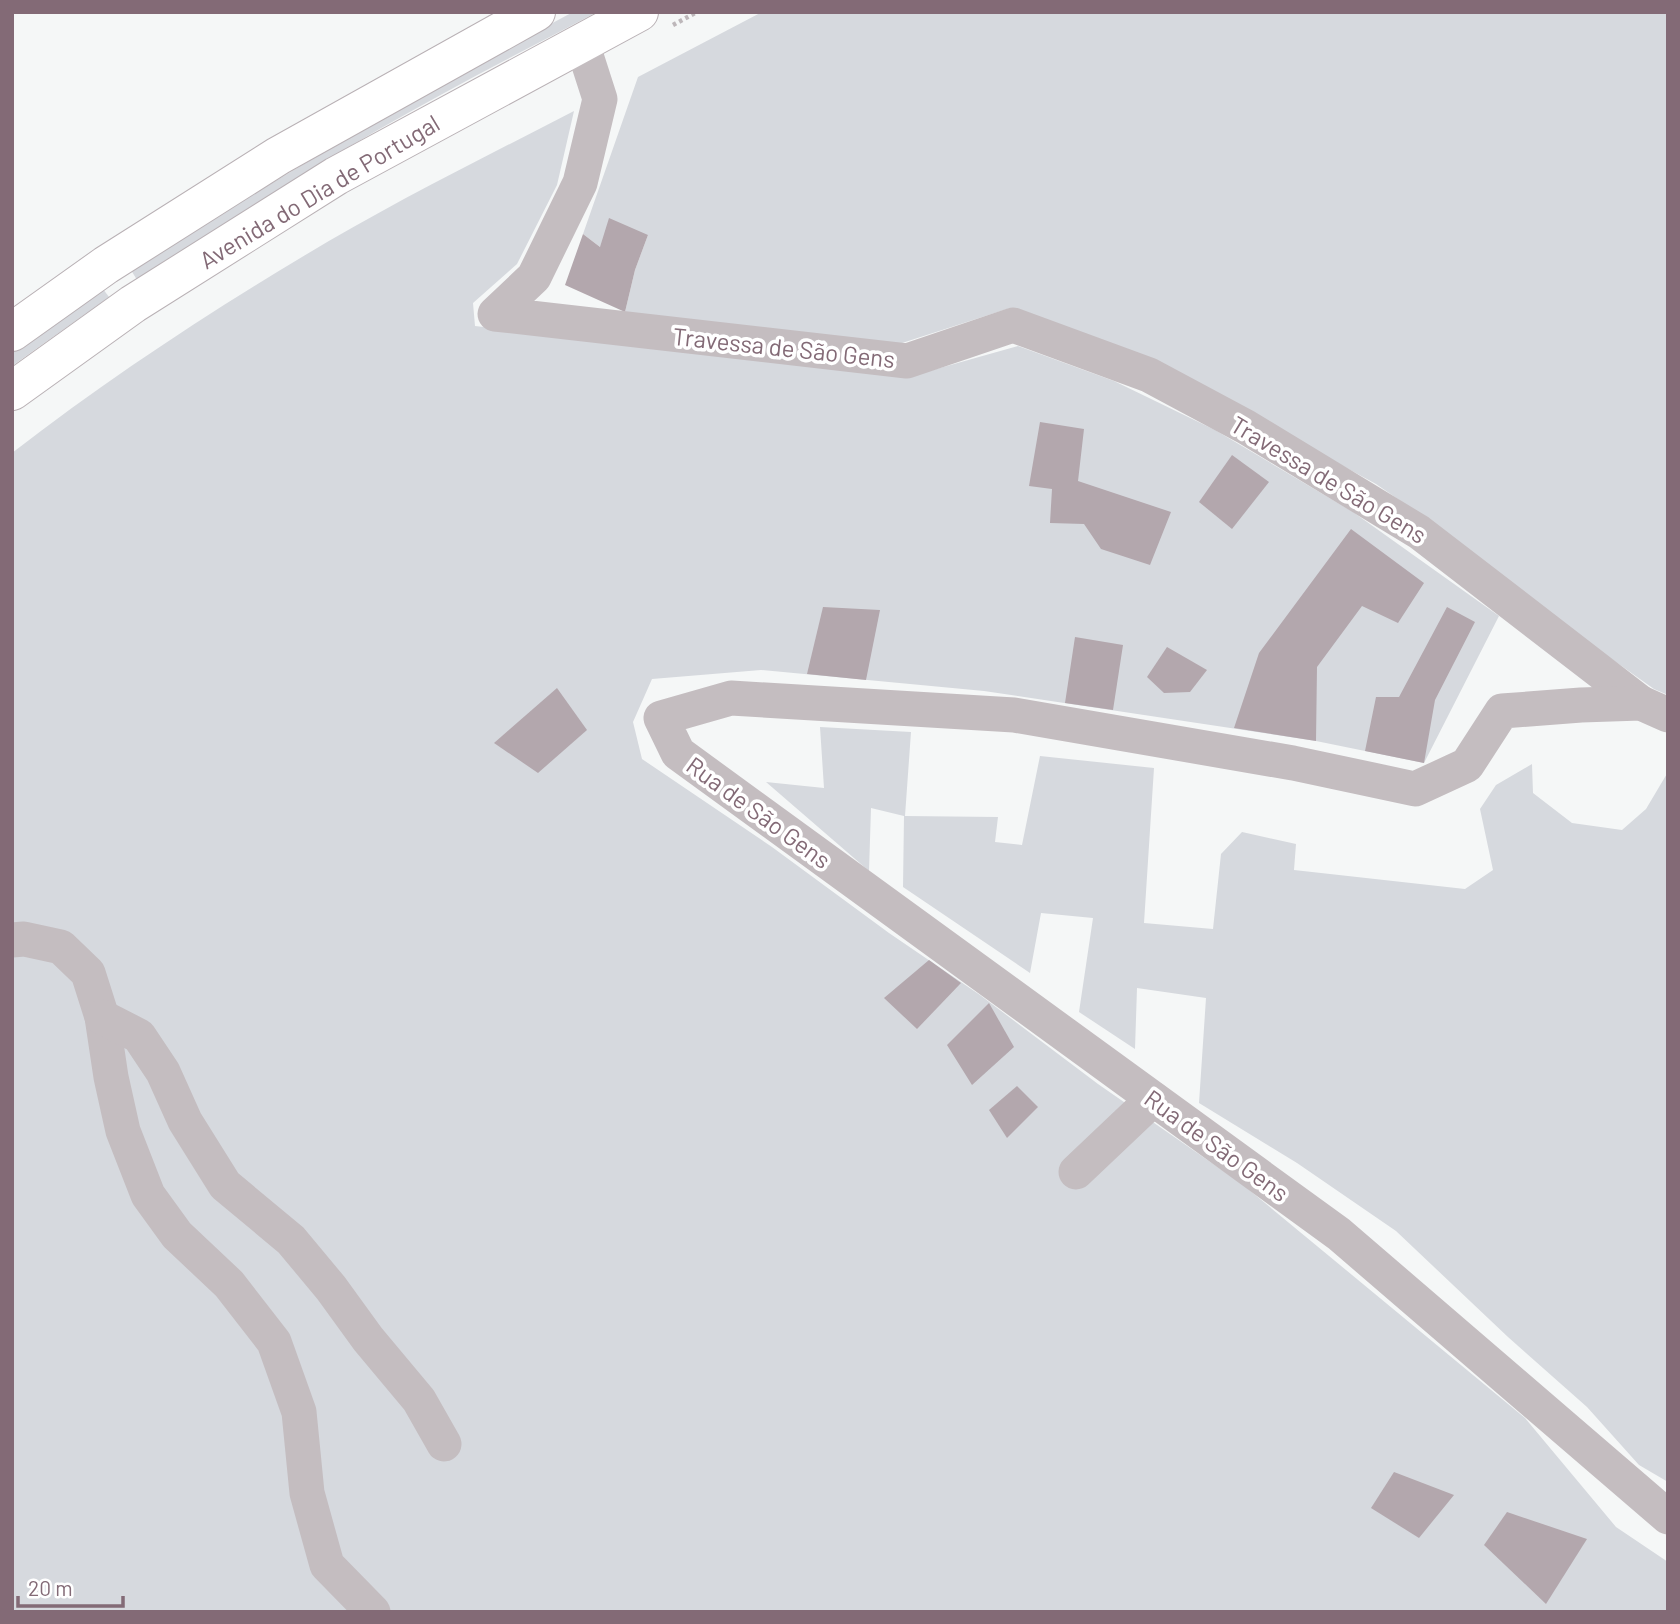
<svg xmlns="http://www.w3.org/2000/svg" width="1680" height="1624" font-family="Barlow,sans-serif">
  <style>
    .green { fill: #d6d9de }
    .building { fill: #b3a7ad }
    .lines { fill: none; stroke-linecap: round; stroke-linejoin: round }
    .primary-casing { stroke: #b9b1b5; stroke-width: 40 }
    .path { stroke: #bdb7ba; stroke-width: 4.5; stroke-dasharray: 3.5 3.5; stroke-linecap: butt }
    .street { stroke: #c4bdc0; stroke-width: 35 }
    .primary { stroke: #fff; stroke-width: 38 }
    .labels { text-anchor: middle; dominant-baseline: central; stroke-width: 7; stroke-linejoin: round; paint-order: stroke }
    .street-label { font-size: 24px; fill: #836a76; stroke: #fff }
  </style>
  <rect width="100%" height="100%" fill="#f5f7f7"/>
  <!-- green -->
  <g class="green">
    <path d="M573 12H597C523 51 449 89 376 131 295 178 216 229 137 280L131 270C276 179 422 92 573 12Z"/>
    <polygon points="762,12 1668,12 1668,695 1654,689 1568,628 1453,537 1376,484 1150,361 1010,308 899,344 625,312 635,270 648,235 600,247 583,234 638,77"/>
    <path d="M574 111 557 185 517 264 473 303 475 326 915 375 1018 346 1114 381 1215 430 1353 512 1499 616 1424 763 1316 741 984 691 761 670 652 679 633 722 642 759 772 847 889 933 980 995 1098 1084 1242 1184 1525 1418 1616 1527 1668 1562V1612H12V453C105 381 202 317 302 257 390 204 483 158 574 111Z"/>
    <polygon points="103,289 109,297 12,366 12,353"/>
    <polygon points="820,727 911,732 905,816 998,817 995,842 1022,845 1040,756 1154,768 1144,923 1213,929 1221,854 1242,832 1296,844 1294,870 1465,889 1493,870 1480,809 1496,785 1532,764 1533,793 1572,823 1622,830 1646,809 1668,772 1668,1482 1639,1465 1587,1407 1508,1337 1396,1231 1297,1163 1199,1103 1206,998 1137,988 1135,1049 1079,1012 1093,918 1041,913 1030,973 903,887 904,816 871,808 869,871 766,782 824,788"/>
  </g>
  <!-- building -->
  <g class="building">
    <polygon points="609,218 648,235 635,270 625,312 565,285 583,234 600,247"/>
    <polygon points="1040,422 1084,429 1078,481 1171,512 1150,565 1101,549 1084,524 1050,523 1052,489 1029,486"/>
    <polygon points="1232,455 1269,482 1232,529 1199,502"/>
    <polygon points="1351,529 1424,583 1398,623 1362,606 1317,667 1316,741 1234,728 1259,653"/>
    <polygon points="823,607 880,610 866,680 807,674"/>
    <polygon points="1447,607 1475,622 1435,700 1424,763 1365,751 1376,697 1399,697"/>
    <polygon points="1075,637 1123,645 1113,710 1065,703"/>
    <polygon points="1167,647 1207,670 1190,692 1164,693 1147,677"/>
    <polygon points="557,688 587,730 538,773 494,743"/>
    <polygon points="929,960 961,983 917,1029 884,998"/>
    <polygon points="989,1003 1014,1047 972,1085 947,1045"/>
    <polygon points="1017,1086 1038,1107 1007,1138 989,1110"/>
    <polygon points="1394,1472 1454,1495 1419,1538 1371,1508"/>
    <polygon points="1507,1512 1587,1539 1546,1604 1484,1545"/>
  </g>
  <g class="lines">
    <!-- primary casing -->
    <g class="primary-casing">
      <g id="primary">
        <polyline points="12,332 106,265 278,156 536,12"/>
        <polyline points="12,391 133,304 336,176 639,12"/>
      </g>
    </g>
    <!-- path -->
    <polyline class="path" points="673,25 697,12"/>
    <!-- street -->
    <g class="street">
      <polyline points="582,43 600,99 580,183 534,277 495,314 907,361 1013,325 1149,375 1246,427 1419,532 1641,703"/>
      <polyline points="1668,715 1641,703 1581,705 1502,711 1467,765 1415,789 1293,763 1014,715 731,698 661,718 678,753 1339,1234 1668,1517"/>
      <polyline points="12,940 24,939 61,947 88,973 102,1017 111,1077 123,1131 148,1195 177,1235 229,1284 274,1342 299,1412 307,1493 327,1565 373,1612"/>
      <polyline points="102,1017 139,1036 163,1072 185,1121 225,1185 291,1240 331,1288 368,1339 419,1400 444,1444"/>
      <polyline points="1076,1172 1153,1099"/>
    </g>
    <!-- primary -->
    <use href="#primary" class="primary"/>
  </g>
  <g class="labels">
    <!-- street labels -->
    <g class="street-label">
      <text transform="translate(319 191) rotate(-31)">Avenida do Dia de Portugal</text>
      <text transform="translate(784 347) rotate(6)">Travessa de São Gens</text>
      <text transform="translate(1329 479) rotate(31)">Travessa de São Gens</text>
      <text transform="translate(759 812) rotate(36)">Rua de São Gens</text>
      <text transform="translate(1217 1145) rotate(36)">Rua de São Gens</text>
    </g>
  </g>
  <!-- border -->
  <rect width="1680" height="1624" fill="none" stroke="#836a76" stroke-width="28"/>
  <!-- scale -->
  <path d="M18 1596v10h105v-10" fill="none" stroke="#836a76" stroke-width="3.5"/>
  <text x="28" y="1596" font-size="21" fill="#836a76" stroke="#ffffff" stroke-width="5" paint-order="stroke">20 m</text>
</svg>
